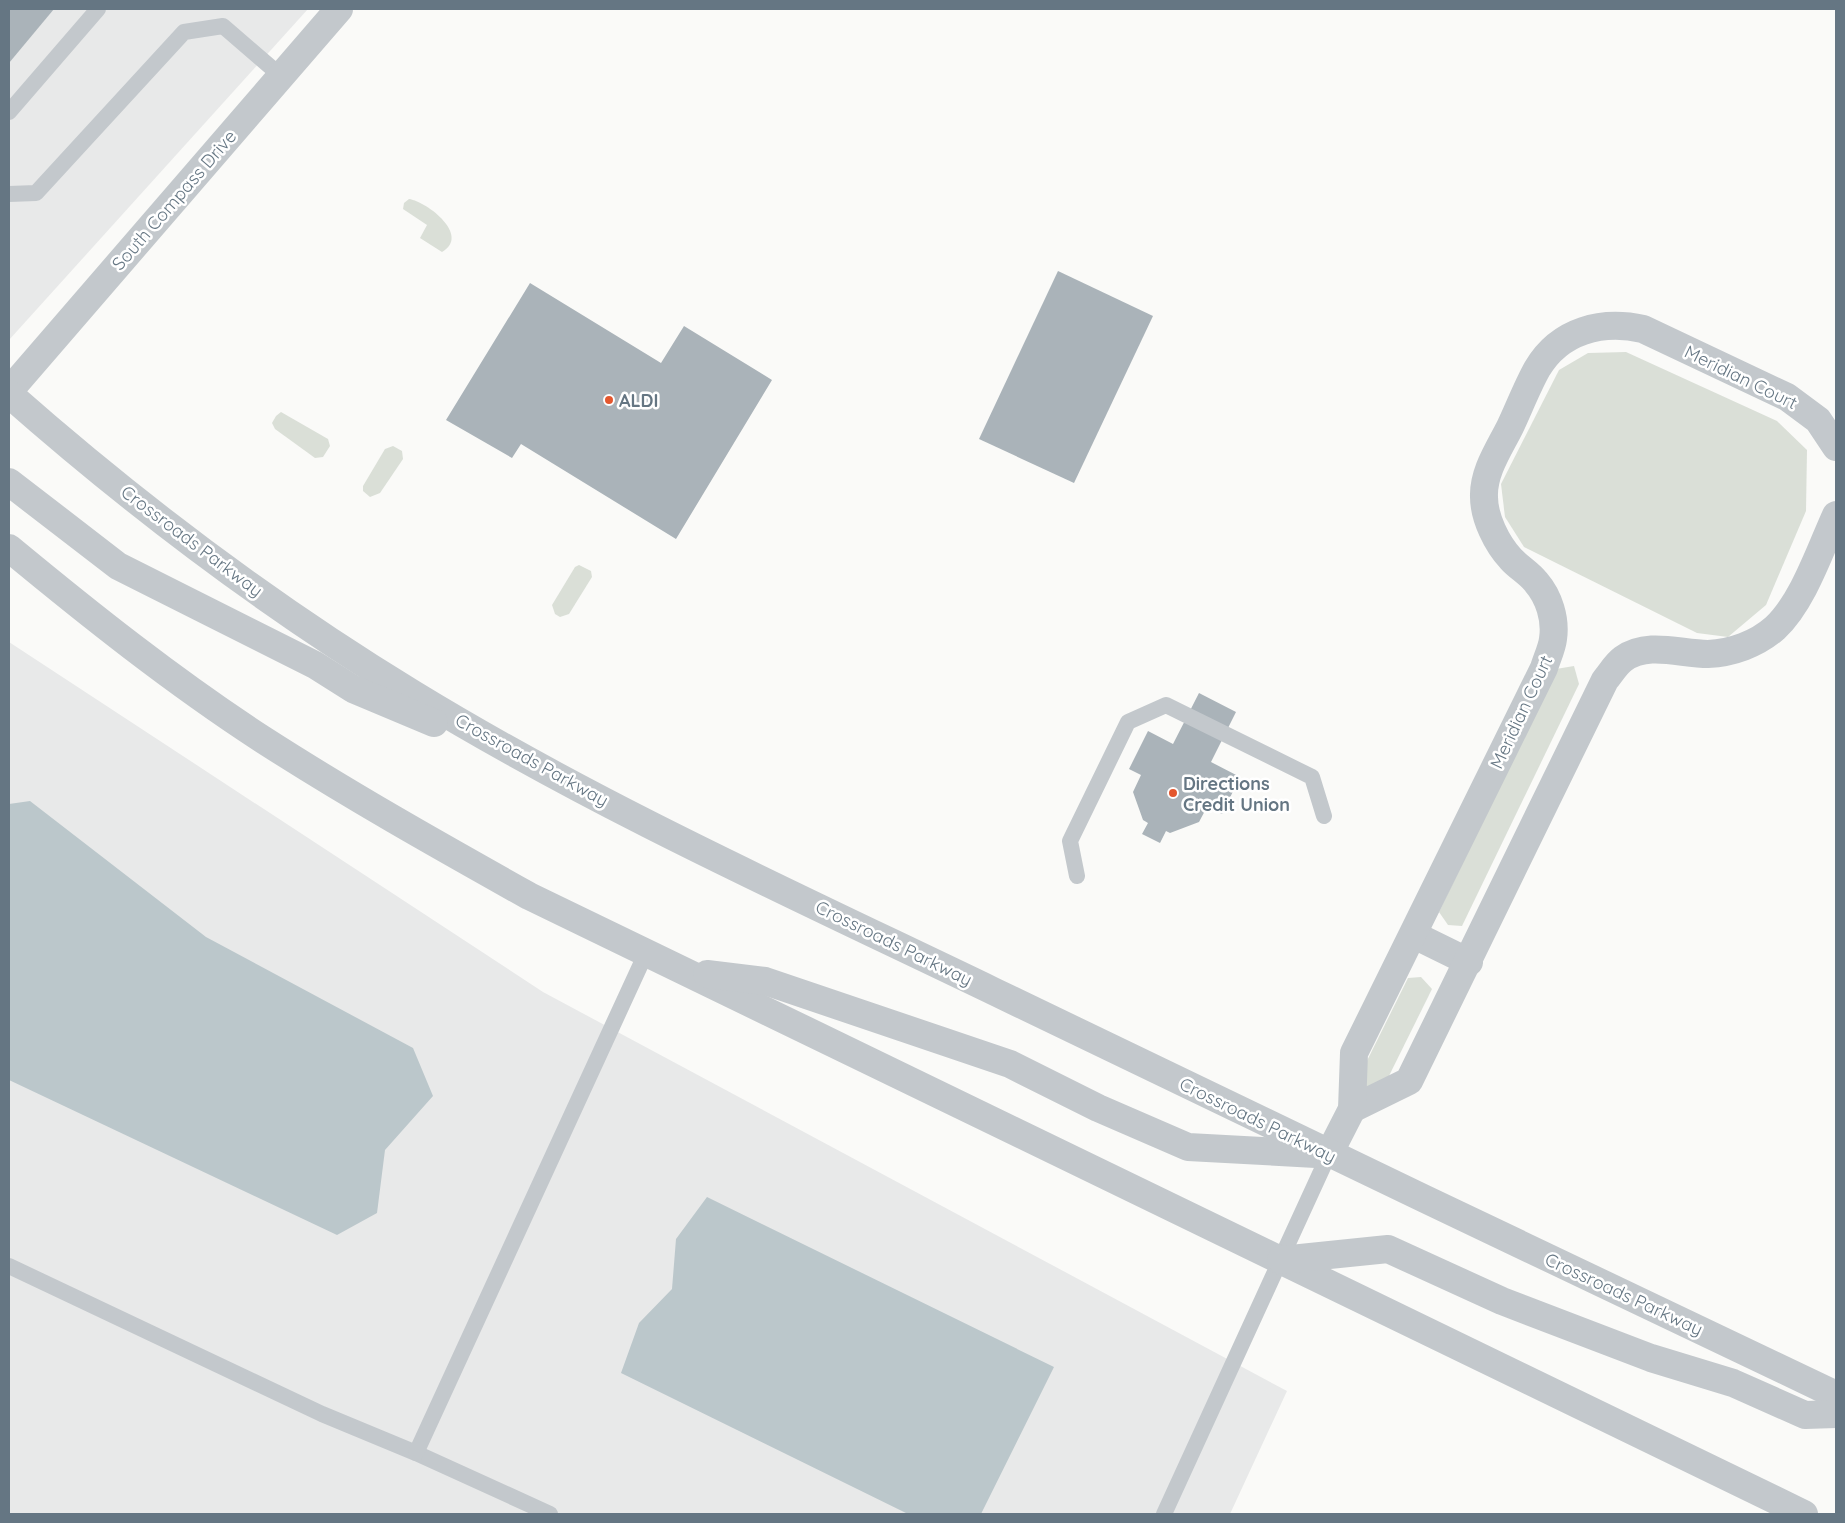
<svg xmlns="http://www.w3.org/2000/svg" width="1845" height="1523" font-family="Quicksand,sans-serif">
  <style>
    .built { fill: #e8e9e9 }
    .green { fill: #dadfd7 }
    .water { fill: #bbc7cb }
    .building { fill: #aab3b9 }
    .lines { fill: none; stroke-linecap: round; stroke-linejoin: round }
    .service { stroke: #c3c8cc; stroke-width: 16 }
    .minor { stroke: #c3c8cc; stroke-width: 28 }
    .tertiary { stroke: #c3c8cc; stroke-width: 28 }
    .poi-dot { fill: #e4572e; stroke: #fff; stroke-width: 2 }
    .labels { text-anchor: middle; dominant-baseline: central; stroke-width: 5; stroke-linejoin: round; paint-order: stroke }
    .street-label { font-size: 18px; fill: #657683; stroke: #fff }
    .poi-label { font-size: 18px; font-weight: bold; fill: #657683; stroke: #fff; text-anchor: start }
  </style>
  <rect width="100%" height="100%" fill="#fafaf8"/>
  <!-- built -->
  <g class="built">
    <polygon points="9,9 308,9 9,340"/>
    <polygon points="9,642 543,992 1287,1391 1230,1514 9,1514"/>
  </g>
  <!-- green -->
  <g class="green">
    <path d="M409 199C428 202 471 236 442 252L420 238 427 225 403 209 404 203Z"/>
    <polygon points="1626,352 1777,421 1807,450 1806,511 1766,605 1728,637 1697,633 1524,547 1505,517 1501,484 1559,370 1588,353"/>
    <polygon points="281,412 328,439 330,446 323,457 315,458 275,429 272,423 276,416"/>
    <polygon points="393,446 402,451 403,459 380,493 370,497 363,491 363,486 385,449"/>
    <polygon points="579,565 591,571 592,577 569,614 560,617 555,614 552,605 575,567"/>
    <polygon points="1574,666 1579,684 1462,926 1448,925 1439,912 1556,669"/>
    <polygon points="1421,977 1432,989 1383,1088 1368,1094 1356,1083 1408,978"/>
  </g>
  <!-- water -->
  <g class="water">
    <polygon points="30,801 206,937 413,1048 433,1096 385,1150 377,1213 337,1235 9,1080 9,804"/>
    <polygon points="707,1197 1054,1367 981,1514 908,1514 621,1373 639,1323 672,1289 676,1239"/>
  </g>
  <!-- building -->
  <g class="building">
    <polygon points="9,9 54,9 9,63"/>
    <polygon points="1058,271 1153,316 1074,483 979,439"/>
    <polygon points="530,283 661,363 684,326 772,380 676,539 521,444 512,458 446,420"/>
    <polygon points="1199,693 1236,712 1211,762 1240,777 1222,814 1207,807 1199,822 1170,833 1166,831 1160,843 1142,834 1148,823 1143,820 1133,792 1141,775 1129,769 1148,731 1173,744"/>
  </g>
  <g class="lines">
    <!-- service -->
    <g class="service">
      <polyline points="9,112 98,9"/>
      <polyline points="9,194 36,193 184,32 223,26 281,76"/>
      <polyline points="1077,876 1070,841 1128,722 1166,705 1312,777 1324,816"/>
      <polyline points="9,1266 322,1414 416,1453 550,1514"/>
      <polyline points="416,1453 646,953"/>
      <polyline points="1164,1514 1329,1154"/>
    </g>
    <!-- minor -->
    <g class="minor">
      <polyline points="9,391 339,9"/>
      <polyline points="1414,935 1469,962"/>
      <path d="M1352 1109 1409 1081 1605 680C1611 673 1616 664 1623 659 1648 641 1680 654 1708 654 1732 653 1757 644 1775 628 1803 602 1820 550 1836 515"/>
      <path d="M1329 1154 1352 1109 1354 1053 1544 668C1547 658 1552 648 1553 639 1556 619 1549 597 1536 582 1529 573 1518 567 1511 559 1497 544 1484 518 1484 497 1483 472 1499 449 1510 427 1519 408 1527 387 1537 369 1560 330 1602 320 1643 329L1787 397 1818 420 1836 447"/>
    </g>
    <!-- tertiary -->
    <g class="tertiary">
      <path d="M9 394C135 505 270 607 413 694 598 807 798 897 993 991 1273 1127 1555 1261 1836 1395"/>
      <polyline points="9,482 118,566 315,665 353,689 434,723"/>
      <path d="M9 548C90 615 173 681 262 739 349 795 438 845 529 896L1804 1514"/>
      <polyline points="707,974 765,981 1010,1064 1098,1108 1188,1147 1316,1154"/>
      <polyline points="1281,1260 1388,1249 1502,1301 1651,1358 1733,1383 1805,1415 1836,1414"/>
    </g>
  </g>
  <!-- markers -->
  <g class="poi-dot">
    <circle cx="609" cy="400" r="5"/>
    <circle cx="1173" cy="793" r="5"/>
  </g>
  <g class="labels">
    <!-- street labels -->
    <g class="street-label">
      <text transform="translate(174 200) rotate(-49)">South Compass Drive</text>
      <text transform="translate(1741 377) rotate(26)">Meridian Court</text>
      <text transform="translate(192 541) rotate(37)">Crossroads Parkway</text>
      <text transform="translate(1521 712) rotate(-65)">Meridian Court</text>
      <text transform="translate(532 760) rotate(29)">Crossroads Parkway</text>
      <text transform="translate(894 943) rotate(26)">Crossroads Parkway</text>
      <text transform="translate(1258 1120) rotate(26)">Crossroads Parkway</text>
      <text transform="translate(1624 1294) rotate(25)">Crossroads Parkway</text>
    </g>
    <!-- poi labels -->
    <g class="poi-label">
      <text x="619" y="400">ALDI</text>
      <text x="1183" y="783">Directions<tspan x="1183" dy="21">Credit Union</tspan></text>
    </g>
  </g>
  <!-- border -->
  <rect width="1845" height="1523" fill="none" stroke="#657683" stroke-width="20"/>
</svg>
